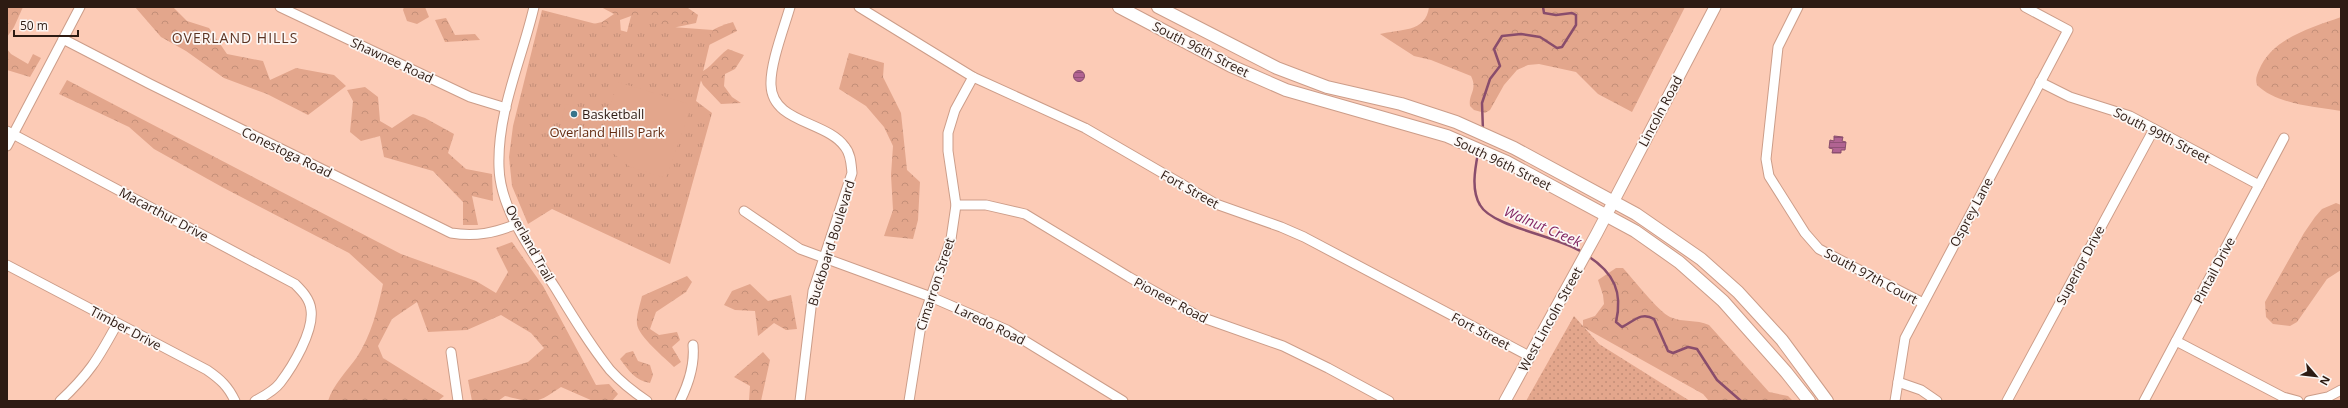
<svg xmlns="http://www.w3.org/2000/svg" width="2348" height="408" font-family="'Open Sans',sans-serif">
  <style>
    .grass { fill: url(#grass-dots) }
    .forest { fill: url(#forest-crowns) }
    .park { fill: url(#park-tufts) }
    .pitch { fill: #e3a68c }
    .water { fill: url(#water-rules); stroke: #894d6c }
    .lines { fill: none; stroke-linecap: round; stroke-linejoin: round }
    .stream { stroke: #894d6c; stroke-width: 2.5 }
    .minor-casing { stroke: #cc9d89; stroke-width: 11 }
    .tertiary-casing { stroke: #cc9d89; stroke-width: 13 }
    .secondary-casing { stroke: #cc9d89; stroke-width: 14 }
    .minor { stroke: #fff; stroke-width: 9 }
    .tertiary { stroke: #fff; stroke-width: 11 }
    .secondary { stroke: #fff; stroke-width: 12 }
    .poi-dot { fill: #37748b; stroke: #fcf7f5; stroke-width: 1.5 }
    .labels { text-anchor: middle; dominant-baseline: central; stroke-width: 3.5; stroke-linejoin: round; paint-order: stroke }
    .street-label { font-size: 13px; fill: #2d1b13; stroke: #fcf7f5 }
    .poi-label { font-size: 13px; fill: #2d1b13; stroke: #fcf7f5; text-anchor: start }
    .park-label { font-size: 13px; fill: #632c12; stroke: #fcf7f5 }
    .neighbourhood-label { font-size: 14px; letter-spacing: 1px; fill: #5b3423; stroke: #fcf7f5 }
    .water-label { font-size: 14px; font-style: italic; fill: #7e1f5f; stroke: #fcf7f5 }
  </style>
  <defs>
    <pattern id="grass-dots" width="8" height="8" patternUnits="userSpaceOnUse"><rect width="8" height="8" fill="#e3a68c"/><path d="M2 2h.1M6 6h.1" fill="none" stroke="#c38e78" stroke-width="1.8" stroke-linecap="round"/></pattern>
    <pattern id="forest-crowns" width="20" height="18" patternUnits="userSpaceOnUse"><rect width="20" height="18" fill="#e3a68c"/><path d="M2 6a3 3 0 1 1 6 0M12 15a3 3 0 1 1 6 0" fill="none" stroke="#c38e78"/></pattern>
    <pattern id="park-tufts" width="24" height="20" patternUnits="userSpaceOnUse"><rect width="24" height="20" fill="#e3a68c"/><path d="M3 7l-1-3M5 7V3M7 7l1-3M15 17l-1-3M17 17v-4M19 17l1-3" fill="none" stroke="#c38e78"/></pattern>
    <pattern id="water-rules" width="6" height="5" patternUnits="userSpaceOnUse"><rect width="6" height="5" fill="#b16392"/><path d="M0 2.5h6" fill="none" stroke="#905176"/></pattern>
  </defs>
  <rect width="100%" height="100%" fill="#fccbb6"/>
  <!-- grass -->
  <polygon class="grass" points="1574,316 1599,344 1690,401 1526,401"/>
  <!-- forest -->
  <g class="forest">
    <polygon points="7,7 23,7 14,27 7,37"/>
    <polygon points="135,7 173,7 187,21 209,28 227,54 263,61 270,80 296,68 334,75 346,86 308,115 267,94 224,78 186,51 161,37"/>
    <polygon points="404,7 425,7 429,17 417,24 407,21 403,10"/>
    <polygon points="601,7 688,8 698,15 696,23 677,27 662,35 631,16 620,20 621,33 576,28 602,22 614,14"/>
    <path d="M1429 7H1685L1632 112 1598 94 1576 72 1539 64 1528 65 1517 70 1504 85 1490 110 1485 113 1474 110 1470 106C1468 94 1478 90 1471 76L1431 60 1414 56 1380 34C1399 29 1426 33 1429 7Z"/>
    <path d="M2341 17V111C2315 107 2276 104 2257 85 2255 79 2257 75 2259 70 2272 38 2311 28 2341 17Z"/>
    <polygon points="446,18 455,35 475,34 480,40 445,42 435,20"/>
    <path d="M733 22 737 31 689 55C702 36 711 28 733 22Z"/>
    <polygon points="7,49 11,54 28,64 33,54 41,58 30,77 7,70"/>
    <path d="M728 49 744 55 735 69 725 74 724 86 732 97 741 103 721 104 703 85 698 74C712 67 716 58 728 49Z"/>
    <polygon points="849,53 884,63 883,77 901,113 907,170 920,182 918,220 913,239 884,236 893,210 891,175 893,146 884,127 866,106 839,89"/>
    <path d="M67 80 401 254 476 281 496 293 508 272 496 248 512 242 543 286 596 385 609 384 618 394 612 401H593L561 387C535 405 535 403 505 396L498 401H472L468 380 528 362 544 348 531 333 501 315 467 330 428 332 417 302 392 319 378 346 383 358 444 396 438 401H328C333 385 347 371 357 357 371 336 378 308 383 284L349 253 222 187 154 149 129 127 59 94Z"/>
    <polygon points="365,87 378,97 380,121 392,128 413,114 425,118 454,134 448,153 466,169 492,174 493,201 472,196 478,225 463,225 463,202 433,171 384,157 380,136 361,141 350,132 353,101 347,90"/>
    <polygon points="2336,203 2341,205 2341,270 2327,279 2297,322 2290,326 2273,324 2266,317 2265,302 2304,233 2315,217 2322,209"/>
    <path d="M1616 268H1623C1634 280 1658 311 1670 317 1683 323 1696 319 1709 325L1769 392 1788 396 1793 401H1709L1703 394 1583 327V320L1595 316 1604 304 1603 295 1598 280Z"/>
    <path d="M687 276 692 282 686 292 656 312 650 329 659 335 677 332 680 340 672 347 681 362 674 367C666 359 638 336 637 324 636 316 640 305 642 296Z"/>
    <polygon points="750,284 768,301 791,295 797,329 786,330 774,323 758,336 755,311 735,310 724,305 732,291"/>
    <path d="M633 351 638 361 650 365 653 375 650 383C636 381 628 370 620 359L626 353Z"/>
    <polygon points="763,352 770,360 761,401 749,401 750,386 734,377"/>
  </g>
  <!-- park -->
  <polygon class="park" points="542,10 627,32 631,16 672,27 713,30 696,101 712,113 670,264 552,209 528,224 512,186 509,157 513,126"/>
  <!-- pitch -->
  <g class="pitch">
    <polygon points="618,82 686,103 690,110 666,178 630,167 609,150 604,125"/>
    <polygon points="565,104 586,109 582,124 562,120"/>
  </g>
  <!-- water -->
  <g class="water">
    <circle cx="1079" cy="76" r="5.5"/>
    <polygon points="1834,136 1843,137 1842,141 1846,142 1845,150 1841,150 1841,153 1832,153 1833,149 1829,148 1830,140 1834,141"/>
  </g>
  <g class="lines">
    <!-- stream -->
    <g class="stream">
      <polyline points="1483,131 1482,103 1490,79 1500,66 1494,49 1502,36 1521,34 1540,37 1557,48 1562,47 1576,25 1576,15 1572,13 1556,15 1544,13 1543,7"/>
      <path d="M1478 153C1475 169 1471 190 1480 205 1492 227 1558 236 1582 252"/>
      <path d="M1588 256C1614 273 1623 292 1616 322L1622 327C1633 322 1641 311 1654 319L1668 351 1673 353 1688 347 1697 349 1717 380 1741 401"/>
    </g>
    <!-- minor casing -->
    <g class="minor-casing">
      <g id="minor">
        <polyline points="280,7 470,97 506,108"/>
        <path d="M534 7C522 59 497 112 499 167 500 211 534 254 556 289 573 317 590 345 610 370 620 381 635 393 647 401"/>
        <path d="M790 7C784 28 770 64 771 85 772 123 827 121 845 147 851 154 851 164 852 173L813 291 800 401"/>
        <polyline points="859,7 973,77 1085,128 1216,204 1281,227 1304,237 1529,356"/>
        <polyline points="1798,7 1778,47 1766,159 1769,176 1805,233 1819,249 1923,303"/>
        <path d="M63 39 150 84 451 233C476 237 494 233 517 224"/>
        <polyline points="2040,82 2070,97 2130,116 2259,185"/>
        <path d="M7 131 295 284C302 291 310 299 311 310 314 331 293 366 280 383 274 391 264 396 255 401"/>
        <polyline points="7,146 80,7"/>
        <polyline points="956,205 986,205 1025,214 1129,277 1198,316 1283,346 1328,368 1389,401"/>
        <polyline points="744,211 800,249 931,297 1007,330 1123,401"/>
        <path d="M7 265 207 370C220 379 228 386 235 401"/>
        <polyline points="2176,341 2283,397 2298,401"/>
        <polyline points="451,352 458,401"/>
        <polyline points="1898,382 1921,390 1937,401"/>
        <path d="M60 401C89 374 98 359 117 324"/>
        <path d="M680 401C689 383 695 365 693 345"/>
        <polyline points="909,401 921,325 951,239 956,205 948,151 948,133 955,110 973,77"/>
        <polyline points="1895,401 1905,338 2068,30 2025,7"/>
        <polyline points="2007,401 2154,129"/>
        <polyline points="2144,401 2284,138"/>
        <polyline points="2309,401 2328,397 2341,390"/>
      </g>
    </g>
    <!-- tertiary casing -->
    <g class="tertiary-casing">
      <polyline id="tertiary" points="1505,401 1597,233 1715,7"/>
    </g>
    <!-- secondary casing -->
    <g class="secondary-casing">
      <g id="secondary">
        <polyline points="1119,7 1231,66 1286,90 1447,136 1507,162 1635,231 1679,262 1723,301 1786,372 1809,401"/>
        <polyline points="1158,7 1277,68 1327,87 1401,104 1456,122 1514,148 1636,214 1701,259 1738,292 1782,340 1827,401"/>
      </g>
    </g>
    <!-- minor -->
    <use href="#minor" class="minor"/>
    <!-- tertiary -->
    <use href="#tertiary" class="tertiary"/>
    <!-- secondary -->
    <use href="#secondary" class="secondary"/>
  </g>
  <!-- markers -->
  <circle class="poi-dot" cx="574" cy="114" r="4"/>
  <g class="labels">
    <!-- street labels -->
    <g class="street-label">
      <text transform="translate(1201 49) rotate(27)">South 96th Street</text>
      <text transform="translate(392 60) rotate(25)">Shawnee Road</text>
      <text transform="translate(1660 111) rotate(-62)">Lincoln Road</text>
      <text transform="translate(2162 135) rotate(27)">South 99th Street</text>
      <text transform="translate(287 152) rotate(26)">Conestoga Road</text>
      <text transform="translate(1503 163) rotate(26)">South 96th Street</text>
      <text transform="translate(1190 189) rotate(29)">Fort Street</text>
      <text transform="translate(1971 212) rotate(-62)">Osprey Lane</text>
      <text transform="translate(164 214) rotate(28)">Macarthur Drive</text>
      <text transform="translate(530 243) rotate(61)">Overland Trail</text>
      <text transform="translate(831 243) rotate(-73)">Buckboard Boulevard</text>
      <text transform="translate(2080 265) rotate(-62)">Superior Drive</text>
      <text transform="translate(2214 270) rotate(-62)">Pintail Drive</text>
      <text transform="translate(1871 276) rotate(28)">South 97th Court</text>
      <text transform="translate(935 284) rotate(-72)">Cimarron Street</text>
      <text transform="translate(1171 300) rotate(28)">Pioneer Road</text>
      <text transform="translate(1550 319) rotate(-61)">West Lincoln Street</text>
      <text transform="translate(990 324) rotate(26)">Laredo Road</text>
      <text transform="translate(126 328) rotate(28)">Timber Drive</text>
      <text transform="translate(1481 331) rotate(28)">Fort Street</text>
    </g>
    <!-- poi labels -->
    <g class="poi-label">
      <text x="582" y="114">Basketball</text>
    </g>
    <!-- park labels -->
    <g class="park-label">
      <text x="607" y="132">Overland Hills Park</text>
    </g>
    <!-- neighbourhood labels -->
    <g class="neighbourhood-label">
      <text x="235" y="37">OVERLAND HILLS</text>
    </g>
    <!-- water labels -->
    <g class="water-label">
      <text transform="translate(1543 226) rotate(23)">Walnut Creek</text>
    </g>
  </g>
  <!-- border -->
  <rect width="2348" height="408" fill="none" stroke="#2d1b13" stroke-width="16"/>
  <!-- north arrow -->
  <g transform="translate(2316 376) rotate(118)" stroke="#fcf7f5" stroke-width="3" paint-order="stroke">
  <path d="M0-3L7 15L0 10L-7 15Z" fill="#2d1b13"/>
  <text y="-6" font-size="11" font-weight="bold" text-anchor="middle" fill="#2d1b13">N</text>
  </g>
  <!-- scale -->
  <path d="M14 30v6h64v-6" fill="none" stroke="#2d1b13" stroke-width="2"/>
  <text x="20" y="30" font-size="12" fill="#2d1b13" stroke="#fcf7f5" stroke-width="3" paint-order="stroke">50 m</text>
</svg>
